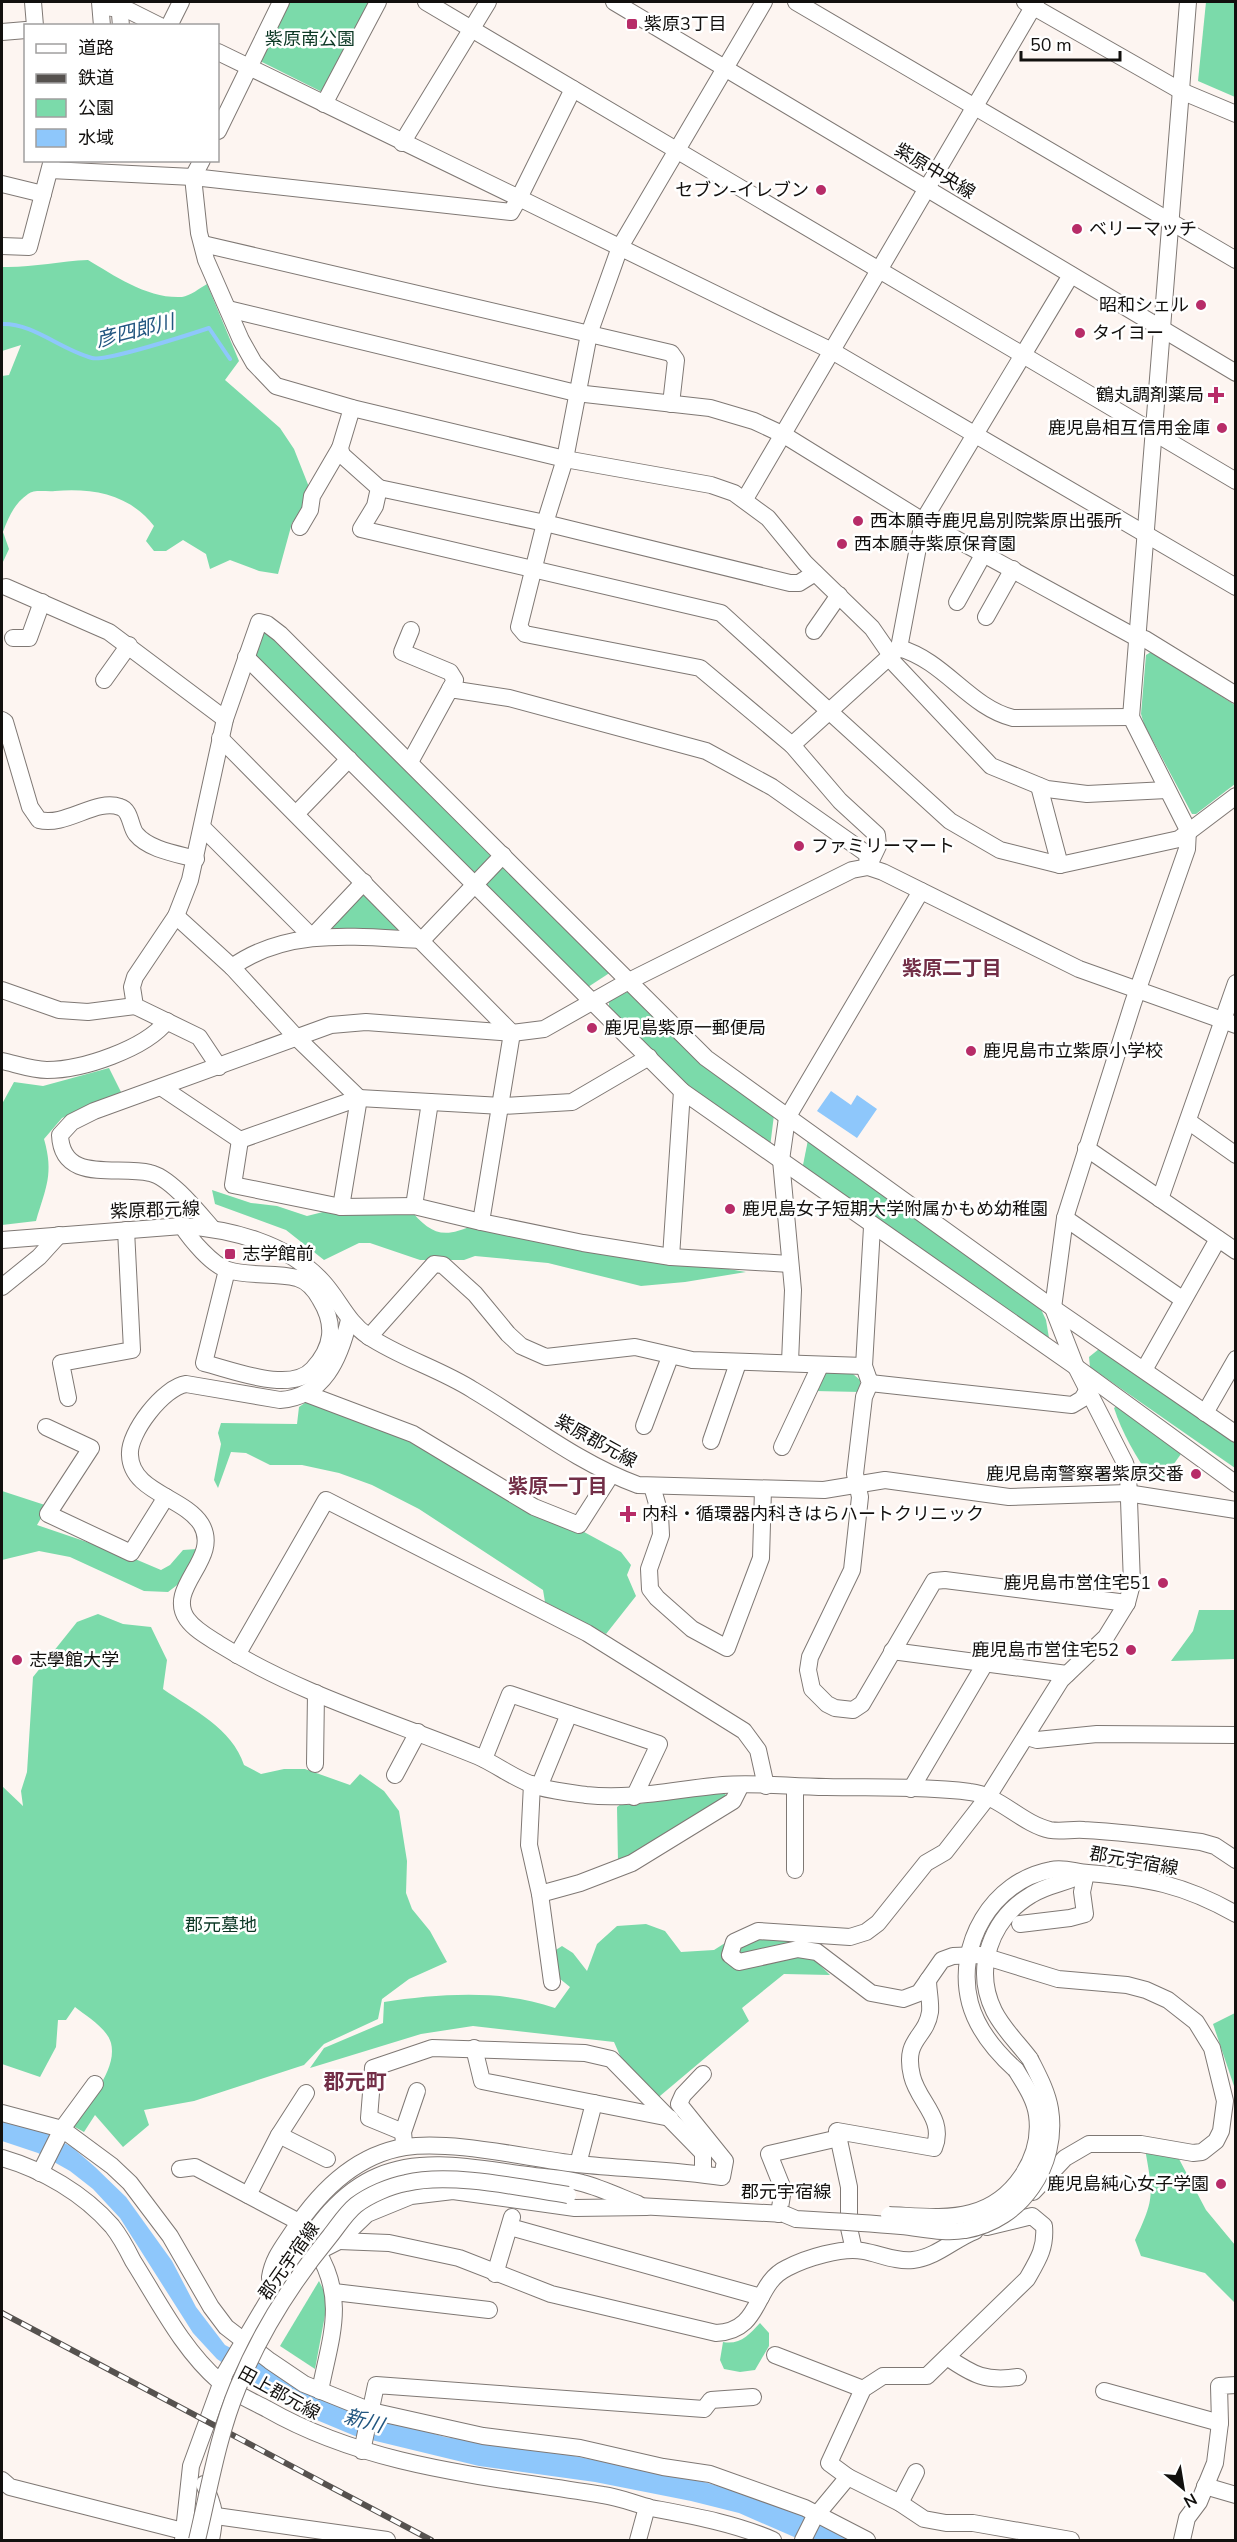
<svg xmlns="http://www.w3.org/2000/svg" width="1237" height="2542" font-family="'Nunito Sans','Noto Sans JP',sans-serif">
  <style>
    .green { fill: #7bdaaa }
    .water { fill: #8ec7fb }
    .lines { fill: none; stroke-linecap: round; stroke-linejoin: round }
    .stream { stroke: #8ec7fb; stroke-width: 4 }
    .minor-casing { stroke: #7f7874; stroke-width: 18 }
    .minor { stroke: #fff; stroke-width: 16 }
    .rail-casing { stroke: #56524f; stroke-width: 6 }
    .rail { stroke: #fff; stroke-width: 4; stroke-dasharray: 11; stroke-linecap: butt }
    .minor-bridge-casing { stroke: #7f7874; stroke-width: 18; stroke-linecap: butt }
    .minor-bridge { stroke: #fff; stroke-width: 16 }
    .poi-dot { fill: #b72c68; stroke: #fff; stroke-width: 2 }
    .labels { text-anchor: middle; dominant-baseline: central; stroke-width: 5; stroke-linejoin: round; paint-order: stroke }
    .poi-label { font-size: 18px; fill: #12100e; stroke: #fff; text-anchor: start }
    .park-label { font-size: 18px; fill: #0c3825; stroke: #fff }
    .street-label { font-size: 18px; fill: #12100e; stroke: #fff }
    .water-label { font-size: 20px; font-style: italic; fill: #235781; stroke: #fff }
    .neighbourhood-label { font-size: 20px; font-weight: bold; fill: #722e47; stroke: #fff }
    .quarter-label { font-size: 21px; font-weight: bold; fill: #722e47; stroke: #fff }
  </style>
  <rect width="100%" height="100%" fill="#fdf5f1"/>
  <!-- green -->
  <g class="green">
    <polygon points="286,2 371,2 322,92 260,61"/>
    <polygon points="1206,2 1235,2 1235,97 1198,81"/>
    <path d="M88 260C115 276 148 299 182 297 190 296 200 288 207 284L239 361 225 380 280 428 294 449 309 487 310 500 292 523 278 574 259 571 230 560 210 569 206 554 183 540 166 551H154L146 541 154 526C129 494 93 488 55 491 47 492 34 489 28 494 14 504 9 516 3 532L9 549 2 564V376L9 375 21 345 2 351V267C31 268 59 261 88 260Z"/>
    <polygon points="267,631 611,972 588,987 254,654 260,636"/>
    <polygon points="1151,652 1235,705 1235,784 1196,814 1192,814 1144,724 1141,714 1146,655"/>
    <polygon points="366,891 402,930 332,931 327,927"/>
    <polygon points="629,991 774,1115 770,1147 692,1092 609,1010 609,1001"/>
    <path d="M109 1068 121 1092 62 1118 44 1139C54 1174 46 1187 36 1221L2 1225V1104L14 1082 43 1086Z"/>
    <polygon points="808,1140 1039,1305 1046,1320 1049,1338 802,1170"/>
    <path d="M212 1190 251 1203 277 1206 307 1216 339 1208 408 1207C429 1233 442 1240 473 1225L746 1272 685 1282 641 1286 548 1263 475 1256 464 1260H420L370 1243H359L324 1260 286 1230 215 1204Z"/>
    <polygon points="1099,1349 1235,1438 1235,1468 1090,1367 1089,1357"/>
    <polygon points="825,1371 853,1374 860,1380 860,1392 815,1391"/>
    <polygon points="309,1400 388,1426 621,1552 631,1565 627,1575 636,1596 606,1634 545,1602 543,1590 419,1509 372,1485 339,1473 302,1465 270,1465 246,1453 231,1452 218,1488 214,1480 221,1444 218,1433 221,1423 297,1424 299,1407"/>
    <path d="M1118 1405 1181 1454 1163 1479 1151 1478C1136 1457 1122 1433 1114 1408Z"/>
    <polygon points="2,1491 48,1506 37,1525 128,1556 161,1570 170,1565 183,1550 197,1549 185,1579 168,1592 144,1591 70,1557 39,1551 2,1560"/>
    <polygon points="1199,1610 1235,1610 1235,1659 1171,1661 1193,1631"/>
    <path d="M98 1614 123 1624 151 1627 167 1660 163 1689C193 1710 232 1728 244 1765L261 1774 284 1769H305L350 1785 360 1774 384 1791 399 1811 407 1861 406 1893 412 1909 430 1931 447 1962 409 1979 382 1999 378 2019 324 2044 304 2065 194 2101 144 2110 149 2125 123 2147 95 2115 84 2132 71 2125C86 2104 118 2071 111 2043 107 2028 86 2016 75 2007L66 2020H58L56 2047 40 2077 2 2064V1786L23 1806 21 1791 27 1772 33 1677 77 1622Z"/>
    <polygon points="724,1791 727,1798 618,1862 617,1807 621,1804 631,1805"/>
    <path d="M646 1924 665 1931 681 1952 714 1950 755 1924 795 1940 830 1975 784 1974 742 2008 749 2021 654 2101 625 2067 614 2042 473 2026 421 2034 310 2068 324 2048 383 2023 384 2002C438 1994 503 1989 555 2008L570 1987 549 1970 548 1955 562 1946 573 1953 587 1971 597 1944 617 1926Z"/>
    <polygon points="1235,2013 1235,2089 1213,2024"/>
    <path d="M1145 2149 1179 2159 1206 2210 1235 2245V2303L1205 2273 1141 2256 1135 2240C1155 2198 1153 2194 1145 2149Z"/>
    <polygon points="319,2281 328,2299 315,2369 280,2346"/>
    <path d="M760 2323 769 2333V2346L755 2370 740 2372 724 2369 720 2360 723 2342C740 2345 749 2335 760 2323Z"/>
  </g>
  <!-- water -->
  <g class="water">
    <polygon points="831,1091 851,1105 857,1095 877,1109 857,1138 817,1111"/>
    <polygon points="2,2121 42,2131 72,2147 95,2167 126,2197 172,2261 196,2307 225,2345 271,2369 380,2418 445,2437 569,2455 697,2480 785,2505 854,2540 801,2540 739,2513 691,2501 595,2482 479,2466 355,2436 307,2416 269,2395 217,2359 193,2333 120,2218 93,2189 70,2171 38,2153 2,2141"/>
  </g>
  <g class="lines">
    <!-- stream -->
    <path class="stream" d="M2 324C33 323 61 350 92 358 105 362 191 334 209 328L230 359"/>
    <!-- minor casing -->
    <g class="minor-casing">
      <g id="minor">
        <polyline points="33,2 35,26"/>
        <polyline points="100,2 102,26"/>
        <polyline points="119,2 121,26"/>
        <polyline points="426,2 1236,481"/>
        <polyline points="614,2 1236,373"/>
        <polyline points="764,2 620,247 589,334 565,459 545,523 519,627 525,634 700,668 792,745"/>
        <polyline points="796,2 1236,260"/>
        <polyline points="1025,2 1181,91 1236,114"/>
        <polyline points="101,6 130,11 160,26"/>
        <polyline points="169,26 181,2"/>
        <polyline points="2,32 26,30"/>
        <polyline points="218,52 519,198 573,89"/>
        <polyline points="324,104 378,2"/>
        <polyline points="218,131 281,2"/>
        <polyline points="402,143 488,2"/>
        <polyline points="202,160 193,177 199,233 206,260 241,340 254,363 276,386 352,408 565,459 711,485 734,493 768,518 805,563 872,628 890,654 893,662 991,766 1047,789 1087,794 1167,790"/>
        <polyline points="50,170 193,177 511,212 519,198 832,351 1236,587"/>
        <polyline points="2,184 43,194"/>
        <polyline points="203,244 671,353 676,360 671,404"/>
        <polyline points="2,246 29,247 52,160"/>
        <polyline points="228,309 576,393 710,408 754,421 784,435 923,521 1137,638 1145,639 1236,695"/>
        <polyline points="352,408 340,448 342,455 379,488 375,506 361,529 721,613 950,821 1000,850 1060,865 1179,839 1236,796"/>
        <polyline points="379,488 545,523 790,583 799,583 815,573"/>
        <polyline points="745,499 1036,2"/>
        <polyline points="300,527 310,510 312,496 340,448"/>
        <polyline points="6,587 109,632 225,719"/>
        <polyline points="957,602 983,555"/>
        <polyline points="986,617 1013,569"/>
        <polyline points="411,630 402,652 450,672 455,680 450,689"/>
        <polyline points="814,631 839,595"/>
        <polyline points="13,638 29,638 42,602"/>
        <polyline points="899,648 923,521 1071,275"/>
        <polyline points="246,657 682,1091 1076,1367 1236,1484"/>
        <polyline points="104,680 129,645"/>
        <path d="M2 720 5 722 30 807 39 820C66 827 96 798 120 807 131 810 130 827 136 834 149 850 178 854 196 859"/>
        <polyline points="220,738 512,1033 481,1222 583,1243 671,1257 790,1264"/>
        <polyline points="410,762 450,689 509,698 706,751 772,787 867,854 868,867"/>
        <polyline points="1039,786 1060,865"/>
        <polyline points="296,814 349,759"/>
        <polyline points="203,828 312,937"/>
        <path d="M868 867 878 846 877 835 840 801 792 745 899 648C945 661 969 707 1013 718L1131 717"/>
        <path d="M176 916 232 967C288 927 357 937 422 940L503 855"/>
        <polyline points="312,937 364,882"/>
        <polyline points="232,967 296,1037 359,1098 341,1207"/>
        <polyline points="2,990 59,1010 88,1012 135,1006"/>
        <path d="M2 1061C16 1064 32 1070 47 1070 82 1070 145 1049 167 1021"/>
        <polyline points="219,1067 199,1037 135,1006 132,987 135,977 176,916 190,880 225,719 259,622 267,624 280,634 706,1058 1053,1308 1236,1434"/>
        <polyline points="161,1087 240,1140 359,1098 502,1106 572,1102 649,1057"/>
        <polyline points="1188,1121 1236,1155"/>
        <polyline points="240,1140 233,1185 341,1207 414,1206 481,1222"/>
        <polyline points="1086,1148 1236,1251"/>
        <polyline points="1160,1199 1236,983"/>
        <polyline points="414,1206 430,1102"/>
        <polyline points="1065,1218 1182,1299"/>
        <path d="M182 1226C191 1240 212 1265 228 1270 249 1277 275 1272 297 1278 307 1281 315 1290 320 1299 336 1325 333 1347 313 1369 291 1394 233 1370 204 1363L227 1270"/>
        <polyline points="872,1227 864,1366 870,1383 864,1397 855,1474 860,1497 852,1570 810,1657 808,1670 812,1689 827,1704 835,1708 853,1710 862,1704 934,1581 945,1580 1127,1603"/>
        <path d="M212 1228C198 1212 170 1177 150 1173 117 1165 62 1184 60 1135L72 1122 94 1111 331 1025 366 1022 512 1033 544 1029 627 982 852 870 868 867 883 872 1079 969 1236 1025"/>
        <path d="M2 1240 182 1226C231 1229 287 1243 322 1281 339 1299 347 1322 368 1336 401 1358 440 1369 473 1390 527 1422 578 1463 638 1485L824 1490 885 1480 1009 1497 1127 1493 1236 1510"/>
        <polyline points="671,1257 682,1091"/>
        <polyline points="2,1287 39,1257 59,1235"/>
        <path d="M349 1320C340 1358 324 1397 280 1400L186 1384C164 1387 128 1433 130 1455 131 1492 184 1497 201 1524 222 1559 165 1587 187 1619 195 1630 208 1637 219 1644 299 1694 391 1721 477 1756 498 1765 517 1781 539 1787 554 1791 571 1793 586 1795 633 1800 676 1789 723 1785 756 1782 792 1787 826 1787 873 1788 923 1786 970 1792 999 1795 1022 1824 1050 1830 1061 1832 1073 1829 1084 1830 1123 1832 1162 1837 1201 1842L1215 1846 1236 1860"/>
        <polyline points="369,1337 434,1264 443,1265 475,1294 508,1334 521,1346 546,1357 635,1347 692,1360 864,1366"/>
        <polyline points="790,1362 793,1290 781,1160 787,1118 921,891"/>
        <polyline points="1144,1370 1218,1239"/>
        <polyline points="870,1383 1072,1405 1082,1399 1087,1391"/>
        <polyline points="307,1394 413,1434 534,1507 579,1525 611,1475"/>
        <polyline points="68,1398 61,1363 132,1350 126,1230"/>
        <polyline points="1205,1413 1236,1359"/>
        <polyline points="644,1426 670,1357"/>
        <polyline points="46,1427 91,1448 48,1514 131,1553 166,1497"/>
        <polyline points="711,1441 738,1363"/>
        <polyline points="782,1447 820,1366"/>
        <polyline points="652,1486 660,1514 661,1535 649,1569 650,1589 657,1598 692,1629 727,1648 761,1558 763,1489"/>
        <polyline points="892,1651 1067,1674"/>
        <polyline points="237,1655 326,1500 587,1633 744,1731 758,1750 766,1786"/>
        <polyline points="1027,1737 1037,1740 1097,1734 1236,1735"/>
        <polyline points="484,1759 510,1694 659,1744 634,1797"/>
        <polyline points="315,1764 316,1693"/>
        <polyline points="395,1775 418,1732"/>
        <polyline points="532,1784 529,1845 540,1894 552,1982"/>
        <polyline points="539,1787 569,1714"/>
        <polyline points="911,1789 986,1662"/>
        <polyline points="795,1870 795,1787"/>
        <polyline points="540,1894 580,1883 632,1863 733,1801 741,1785"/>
        <polyline points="1020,1924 1070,1918 1085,1914 1082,1892 1086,1873"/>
        <polyline points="474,2048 482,2081 670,2118"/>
        <path d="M1030 2059C1018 2043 1003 2029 994 2011 973 1968 991 1919 1031 1895 1048 1884 1068 1883 1086 1873"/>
        <path d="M1016 2070C996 2052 977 2029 970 2003 955 1945 992 1881 1051 1870 1064 1867 1075 1872 1088 1873 1147 1878 1183 1884 1236 1914"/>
        <polyline points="2,2113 62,2129 112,2166 130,2183 170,2236 211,2307 226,2327 270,2361 304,2384 371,2411 483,2436 580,2448 663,2467 710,2474 805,2508 867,2540"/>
        <polyline points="403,2132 369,2118 373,2068 432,2048 585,2053 611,2059 703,2153 703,2174"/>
        <polyline points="279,2135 327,2159"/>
        <polyline points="404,2143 403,2132 417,2091"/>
        <path d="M2 2158C43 2170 83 2193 112 2226 120 2236 127 2249 133 2261 159 2302 182 2349 220 2382 233 2393 252 2401 267 2409 370 2468 488 2476 603 2495 619 2497 635 2504 651 2508 693 2516 734 2523 773 2540"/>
        <polyline points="578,2164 594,2103"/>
        <polyline points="180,2169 195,2167 299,2222"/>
        <polyline points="40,2173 62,2129 95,2084"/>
        <polyline points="1033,2192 1065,2158 1089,2144 1141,2144 1193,2153 1202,2152 1216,2141 1221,2131 1225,2101 1212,2048 1196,2022 1168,2000 1146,1990 1127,1985 1058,1979 980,1955 953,1956 942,1960 919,1993 903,1999 871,1993 817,1952 798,1949 739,1962 730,1955 734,1942 758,1931 850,1937 866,1932 878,1923 926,1863 945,1852 987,1798 1061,1680 1106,1637 1127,1603 1132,1584 1128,1472 1125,1463 1076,1367 1053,1308 1065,1218 1133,1003 1187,849 1188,830 1131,717 1188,2"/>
        <polyline points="248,2195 279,2135 306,2093"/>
        <polyline points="638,2206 784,2214"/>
        <polyline points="779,2214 783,2189 769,2154 839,2138"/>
        <polyline points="510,2227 761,2297"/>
        <path d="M339 2241 389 2243 459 2258 551 2294 716 2333C763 2331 753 2284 787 2268 806 2258 842 2247 863 2251 880 2254 896 2262 913 2260 937 2257 954 2239 975 2231"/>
        <path d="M854 2250 849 2228V2187L837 2131 934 2148C946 2119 918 2102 912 2076 903 2038 926 2039 930 2012 931 2002 928 1990 928 1980"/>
        <path d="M317 2251C347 2300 330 2339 320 2391"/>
        <path d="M292 2263C315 2229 338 2193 378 2176 425 2156 479 2169 527 2175 545 2178 565 2178 582 2183 601 2188 620 2197 638 2204"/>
        <polyline points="495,2274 512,2217"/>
        <path d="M279 2282 270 2277C273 2259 282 2248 292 2233 318 2193 355 2155 405 2147 453 2140 526 2158 577 2164 625 2169 674 2170 722 2177L725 2161 679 2104 683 2095 703 2074"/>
        <polyline points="334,2292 489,2310"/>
        <polyline points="775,2355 863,2389"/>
        <path d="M947 2357C973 2375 986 2382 1018 2377"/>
        <polyline points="1104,2391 1220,2423"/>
        <polyline points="362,2451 376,2385 704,2409 711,2400 753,2397"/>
        <polyline points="848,2477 900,2503 924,2519 946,2523 973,2523 1071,2540"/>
        <polyline points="2,2480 10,2487 175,2529 186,2530 188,2522"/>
        <path d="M204 2484C215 2508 216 2514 211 2540"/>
        <polyline points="1205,2486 1236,2495"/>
        <polyline points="900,2503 916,2472"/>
        <polyline points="216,2516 387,2540"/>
        <polyline points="183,2540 191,2466 225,2373 279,2282 294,2264 339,2241 367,2214 411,2196 453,2191 575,2208 647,2207"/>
        <polyline points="638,2540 647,2507"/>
        <path d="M803 2540 814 2518 848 2477 829 2463 863 2389 883 2376H927L1027 2279C1038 2260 1046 2248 1044 2226L1032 2216 987 2227"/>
        <polyline points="1182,2540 1187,2518 1199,2502 1215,2463 1220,2423 1219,2386 1236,2385"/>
      </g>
    </g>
    <!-- minor -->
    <use href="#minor" class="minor"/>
    <!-- rail casing -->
    <g class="rail-casing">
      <polyline id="rail" points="2,2313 431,2540"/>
    </g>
    <!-- rail -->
    <use href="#rail" class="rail"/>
    <!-- minor-bridge casing -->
    <g class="minor-bridge-casing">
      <g id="minor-bridge">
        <path d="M784 2214 796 2219C831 2221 866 2223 901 2226 922 2228 944 2234 965 2230 1021 2221 1059 2165 1050 2109 1047 2091 1038 2075 1030 2059"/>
        <path d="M889 2215C915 2216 946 2220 971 2213 1013 2202 1043 2158 1037 2115 1035 2099 1024 2083 1016 2070"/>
        <path d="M197 2540C209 2490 218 2435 238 2387 260 2333 293 2281 330 2236 338 2226 346 2213 356 2205 369 2195 390 2186 406 2183 451 2172 522 2188 568 2195"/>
      </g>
    </g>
    <!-- minor-bridge -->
    <use href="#minor-bridge" class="minor-bridge"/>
  </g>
  <!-- markers -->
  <g class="poi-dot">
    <rect x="626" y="18" width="12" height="12" rx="3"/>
    <circle cx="821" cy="190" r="6"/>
    <circle cx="1077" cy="229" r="6"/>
    <circle cx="1201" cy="305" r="6"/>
    <circle cx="1080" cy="333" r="6"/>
    <path d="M1213 386h6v6h6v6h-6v6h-6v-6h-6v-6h6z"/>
    <circle cx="1222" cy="428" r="6"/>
    <circle cx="858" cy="521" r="6"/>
    <circle cx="842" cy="544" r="6"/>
    <circle cx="799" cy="846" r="6"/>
    <circle cx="592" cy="1028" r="6"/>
    <circle cx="971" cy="1051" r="6"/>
    <circle cx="730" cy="1209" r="6"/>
    <rect x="224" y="1248" width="12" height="12" rx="3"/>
    <circle cx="1196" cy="1474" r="6"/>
    <path d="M625 1505h6v6h6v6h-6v6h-6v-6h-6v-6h6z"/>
    <circle cx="1163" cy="1583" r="6"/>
    <circle cx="1131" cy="1650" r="6"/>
    <circle cx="17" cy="1660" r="6"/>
    <circle cx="1221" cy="2184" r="6"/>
  </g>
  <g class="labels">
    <!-- poi labels -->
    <g class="poi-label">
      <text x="644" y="24">紫原3丁目</text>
      <text x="809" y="190" text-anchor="end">セブン-イレブン</text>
      <text x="1089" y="229">ベリーマッチ</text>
      <text x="1189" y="305" text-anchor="end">昭和シェル</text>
      <text x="1092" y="333">タイヨー</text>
      <text x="1204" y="395" text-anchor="end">鶴丸調剤薬局</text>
      <text x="1210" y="428" text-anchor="end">鹿児島相互信用金庫</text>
      <text x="870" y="521">西本願寺鹿児島別院紫原出張所</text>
      <text x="854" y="544">西本願寺紫原保育園</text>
      <text x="811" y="846">ファミリーマート</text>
      <text x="604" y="1028">鹿児島紫原一郵便局</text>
      <text x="983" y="1051">鹿児島市立紫原小学校</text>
      <text x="742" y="1209">鹿児島女子短期大学附属かもめ幼稚園</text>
      <text x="242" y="1254">志学館前</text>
      <text x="1184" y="1474" text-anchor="end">鹿児島南警察署紫原交番</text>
      <text x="642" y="1514">内科・循環器内科きはらハートクリニック</text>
      <text x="1151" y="1583" text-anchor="end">鹿児島市営住宅51</text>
      <text x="1119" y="1650" text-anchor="end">鹿児島市営住宅52</text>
      <text x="29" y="1660">志學館大学</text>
      <text x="1209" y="2184" text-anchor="end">鹿児島純心女子学園</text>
    </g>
    <!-- park labels -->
    <g class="park-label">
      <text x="310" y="39">紫原南公園</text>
      <text x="221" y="1925">郡元墓地</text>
    </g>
    <!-- street labels -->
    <g class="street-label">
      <text transform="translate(935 171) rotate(31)">紫原中央線</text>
      <text transform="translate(155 1210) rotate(-2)">紫原郡元線</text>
      <text transform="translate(596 1441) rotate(29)">紫原郡元線</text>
      <text transform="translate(1134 1861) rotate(10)">郡元宇宿線</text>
      <text x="786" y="2192">郡元宇宿線</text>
      <text transform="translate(289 2261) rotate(-55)">郡元宇宿線</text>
      <text transform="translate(279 2393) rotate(29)">田上郡元線</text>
    </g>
    <!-- water labels -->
    <g class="water-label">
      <text transform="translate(135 331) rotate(-14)">彦四郎川</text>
      <text transform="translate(364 2421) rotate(15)">新川</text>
    </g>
    <!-- neighbourhood labels -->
    <g class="neighbourhood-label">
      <text x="952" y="968">紫原二丁目</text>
      <text x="558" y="1486">紫原一丁目</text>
    </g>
    <!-- quarter labels -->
    <g class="quarter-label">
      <text x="355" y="2082">郡元町</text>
    </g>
  </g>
  <!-- border -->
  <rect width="1237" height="2542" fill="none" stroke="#12100e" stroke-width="6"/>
  <!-- legend -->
  <rect x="24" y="24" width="195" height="138" fill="#ffffff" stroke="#a09f9f" stroke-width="1.5"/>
  <rect x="36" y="44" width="30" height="9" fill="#ffffff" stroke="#a09f9f" stroke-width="1.5"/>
  <text x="78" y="54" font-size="18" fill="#12100e">道路</text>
  <rect x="36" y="74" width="30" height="9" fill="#56524f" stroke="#a09f9f" stroke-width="1.5"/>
  <text x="78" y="84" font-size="18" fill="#12100e">鉄道</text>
  <rect x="36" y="99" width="30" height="18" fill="#7bdaaa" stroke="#a09f9f" stroke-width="1.5"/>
  <text x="78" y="114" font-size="18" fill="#12100e">公園</text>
  <rect x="36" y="129" width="30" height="18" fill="#8ec7fb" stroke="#a09f9f" stroke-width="1.5"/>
  <text x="78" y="144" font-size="18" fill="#12100e">水域</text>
  <!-- north arrow -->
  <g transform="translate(1183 2488) rotate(150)" stroke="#ffffff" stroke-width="4.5" paint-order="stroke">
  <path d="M0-4.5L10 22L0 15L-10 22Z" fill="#12100e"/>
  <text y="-9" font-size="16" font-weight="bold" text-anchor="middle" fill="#12100e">N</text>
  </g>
  <!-- scale -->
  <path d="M1021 51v9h99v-9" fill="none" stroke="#12100e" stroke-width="3"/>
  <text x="1030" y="51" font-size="18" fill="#12100e" stroke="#ffffff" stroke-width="4.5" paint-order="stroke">50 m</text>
</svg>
